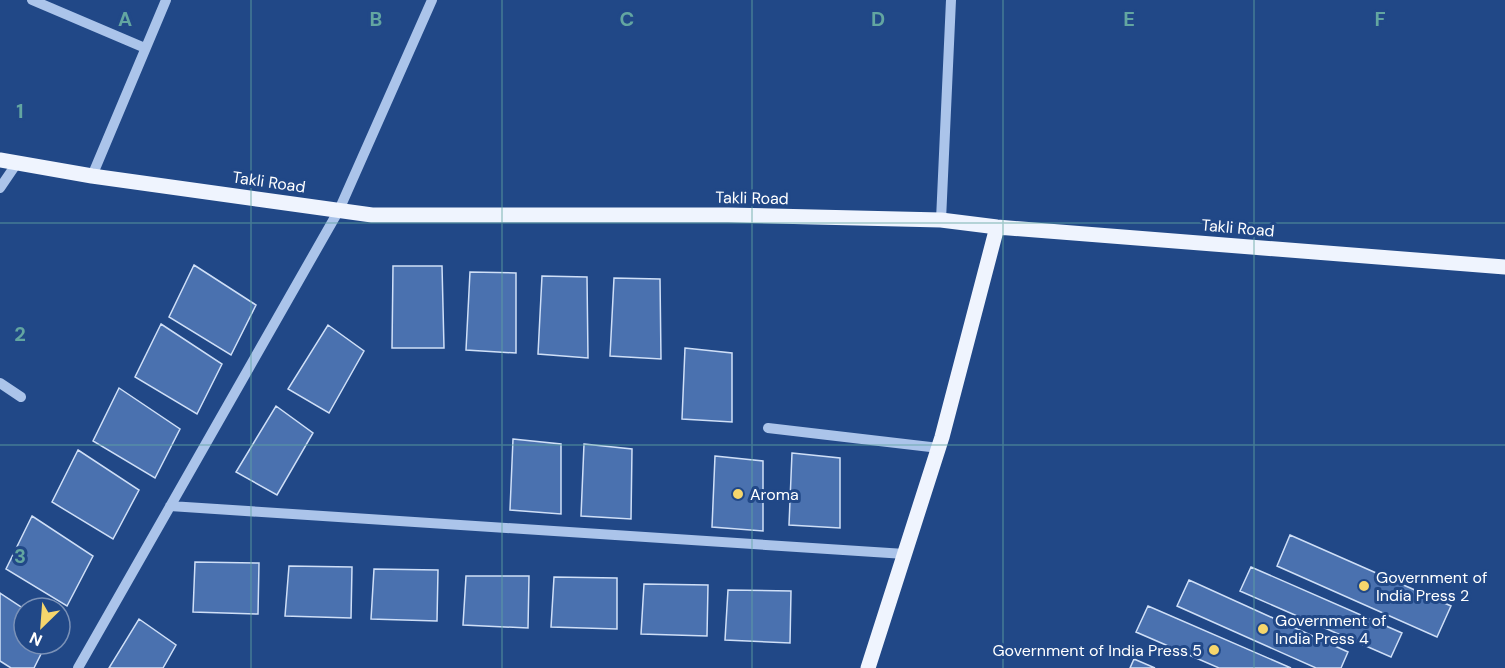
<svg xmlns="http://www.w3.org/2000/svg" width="1505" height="668" viewBox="0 0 1505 668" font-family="'DM Sans',sans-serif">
<rect width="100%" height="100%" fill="#214887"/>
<path fill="#4a71af" stroke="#cfdff7" stroke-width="1.5" d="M194 265 256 305 231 355 169 317Z
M393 266H442L444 348H392Z
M470 272 516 273V353L466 350Z
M542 276 587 277 588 358 538 354Z
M614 278 660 279 661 359 610 356Z
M161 324 222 364 197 414 135 377Z
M328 325 364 351 329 413 288 389Z
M685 348 732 353V422L682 419Z
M119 388 180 429 155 478 93 441Z
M276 406 313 433 277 495 236 472Z
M513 439 561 444V514L510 510Z
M584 444 632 449 631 519 581 516Z
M78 450 139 490 113 539 52 502Z
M792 453 840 458V528L789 525Z
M715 456 763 461V531L712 527Z
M32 516 93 556 67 606 6 569Z
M1290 535 1451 606 1437 637 1277 566Z
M195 562 259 563 258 614 193 612Z
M289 566 352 567 351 618 285 616Z
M1251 567 1402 633 1391 657 1240 591Z
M374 569 438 570 437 621 371 619Z
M466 576H529L528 628 463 625Z
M554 577 617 578V629L551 627Z
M1189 580 1348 652 1341 668H1316L1177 606Z
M644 584 708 585 707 636 641 634Z
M728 590 791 591 790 643 725 640Z
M0 593 24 609V644H46L34 668H11L0 661Z
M1148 606 1291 668H1219L1136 632Z
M139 619 176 645 163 668H109Z
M1134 659 1155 668H1130Z"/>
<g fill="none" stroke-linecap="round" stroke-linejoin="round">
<path stroke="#abc4ea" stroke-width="10" d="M32 0 145 48
M92 176 166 0
M0 188 17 163
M941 220 951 0
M0 383 21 397
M768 428 939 448
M170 506 905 554
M78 668 339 210 432 0"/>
<path stroke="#eff4fe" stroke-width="15" d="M0 160 92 176 372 215H728L941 220 997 227 1505 267
M868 668 942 437 997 227"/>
</g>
<path fill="none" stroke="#63a6a1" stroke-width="1.5" stroke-opacity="0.55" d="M251 0V668M502 0V668M752 0V668M1003 0V668M1254 0V668M0 223H1505M0 445H1505"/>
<g fill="#f6d66c" stroke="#214887" stroke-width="2">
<circle cx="738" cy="494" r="6"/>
<circle cx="1364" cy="586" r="6"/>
<circle cx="1263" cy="629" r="6"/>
<circle cx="1214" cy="650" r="6"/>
</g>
<g text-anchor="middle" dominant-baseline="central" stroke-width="6" stroke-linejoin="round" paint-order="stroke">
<g font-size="16" fill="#fff" stroke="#214887">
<text transform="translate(269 182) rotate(8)">Takli Road</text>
<text transform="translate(752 198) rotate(1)">Takli Road</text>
<text transform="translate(1238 228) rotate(5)">Takli Road</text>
</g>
<g font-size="16" fill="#fff" stroke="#214887" text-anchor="start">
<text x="750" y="494">Aroma</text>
<text x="1376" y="577">Government of<tspan x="1376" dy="18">India Press 2</tspan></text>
<text x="1275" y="620">Government of<tspan x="1275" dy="18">India Press 4</tspan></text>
<text x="1202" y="650" text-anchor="end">Government of India Press 5</text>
</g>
</g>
<g font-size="20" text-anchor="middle" font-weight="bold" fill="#63a6a1" stroke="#214887" stroke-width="6" stroke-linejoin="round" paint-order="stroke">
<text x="125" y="26">A</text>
<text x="376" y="26">B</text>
<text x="627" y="26">C</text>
<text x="878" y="26">D</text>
<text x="1129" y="26">E</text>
<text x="1380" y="26">F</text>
<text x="20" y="118">1</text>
<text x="20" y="341">2</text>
<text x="20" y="563">3</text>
</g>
<g transform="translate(42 626) rotate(205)"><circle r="28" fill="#214887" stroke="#7a91b7" stroke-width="1.5"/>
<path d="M0-4.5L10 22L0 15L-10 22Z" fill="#f6d66c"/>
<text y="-9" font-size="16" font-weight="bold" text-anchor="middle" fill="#ffffff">N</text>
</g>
</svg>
